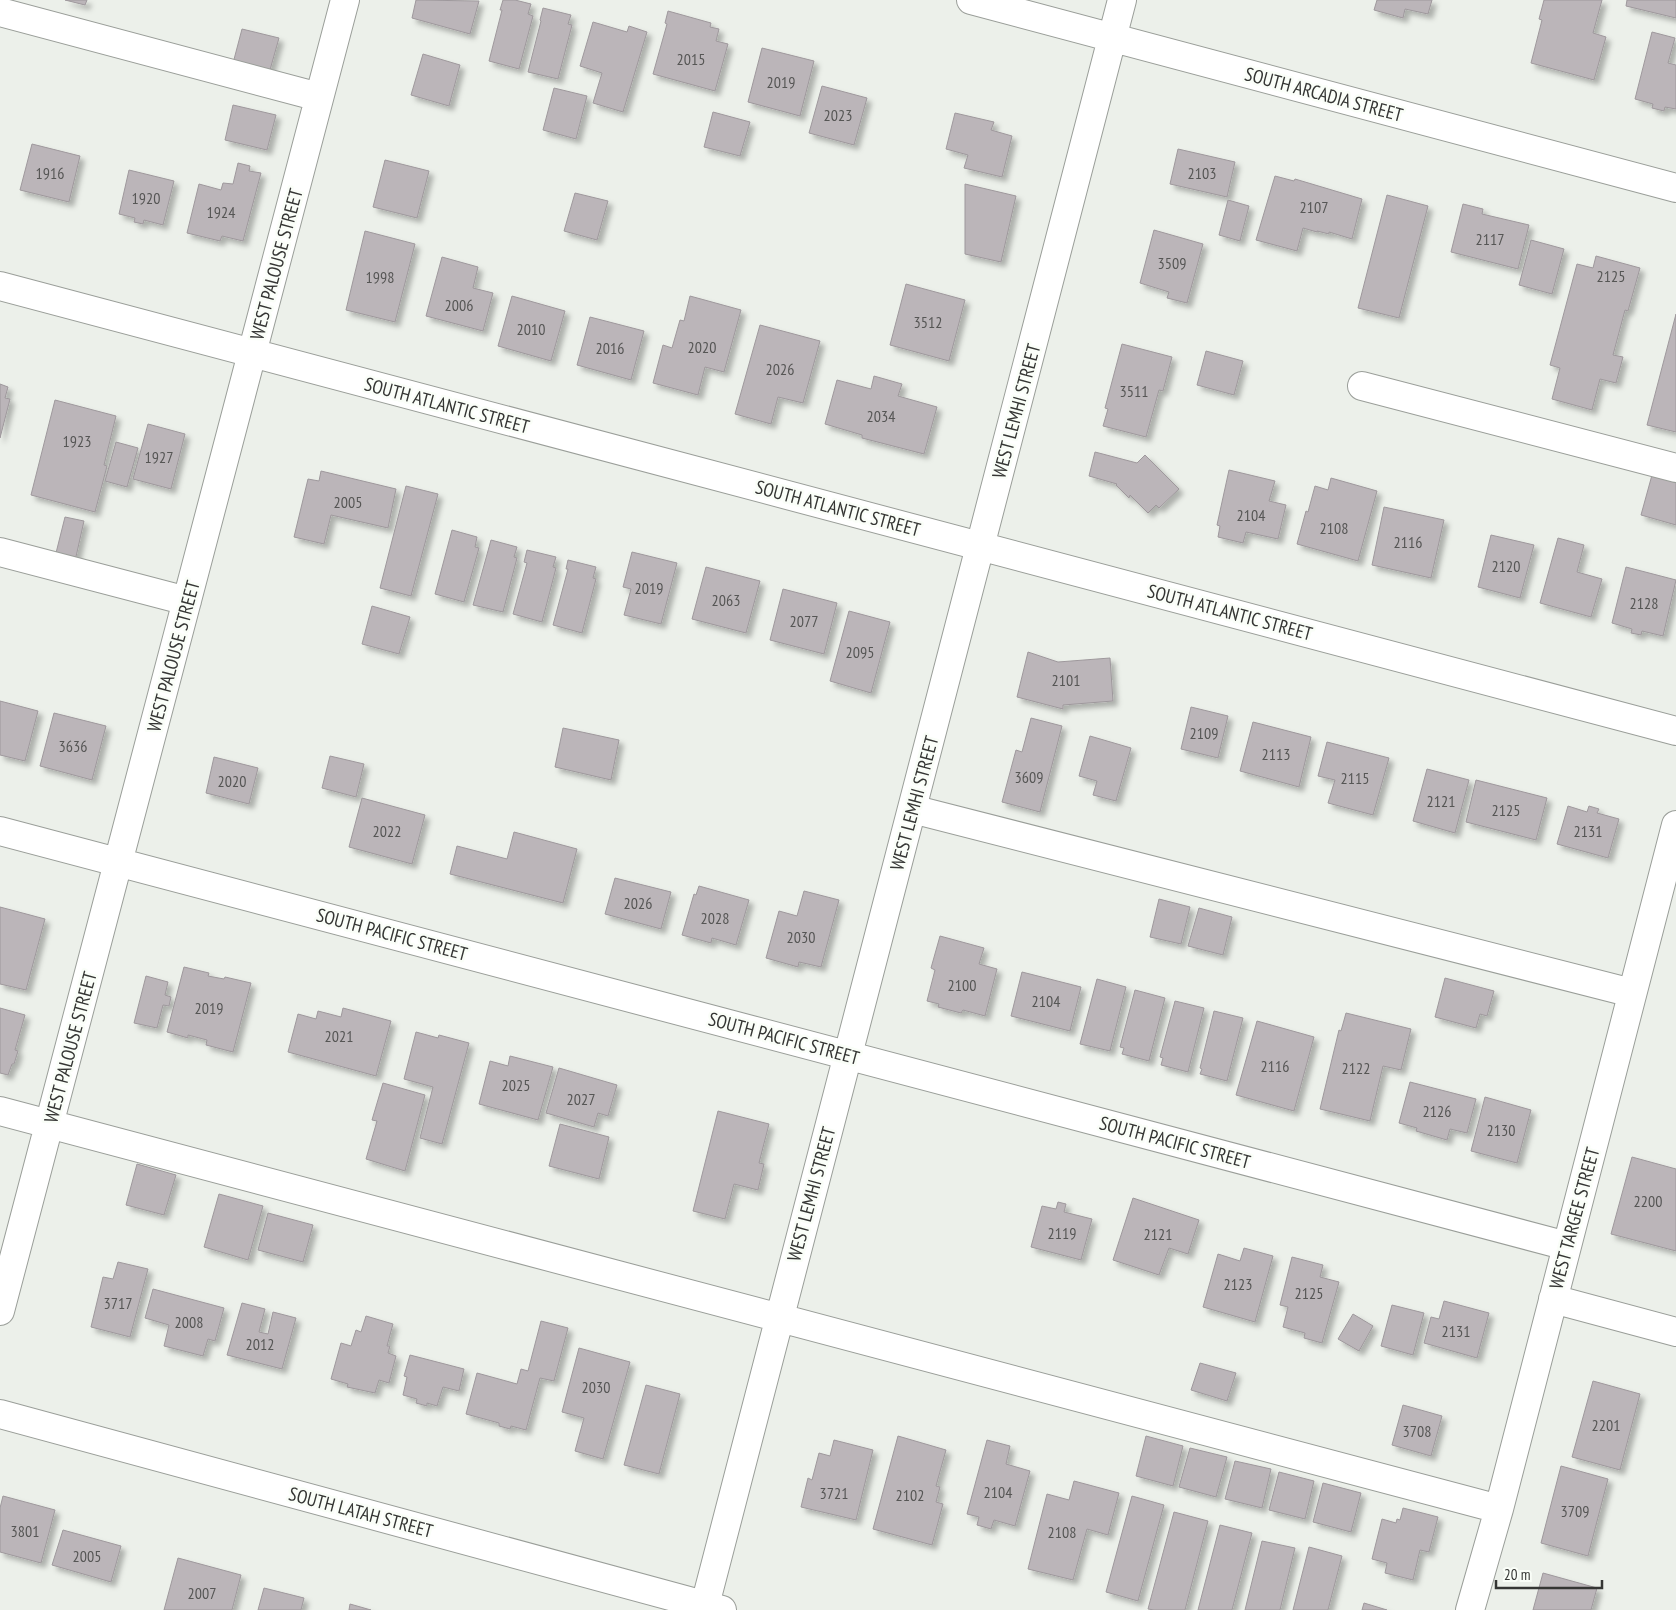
<svg xmlns="http://www.w3.org/2000/svg" width="1676" height="1610" viewBox="0 0 1676 1610" font-family="'PT Sans Narrow',sans-serif">
<defs>
<filter id="shadow"><feDropShadow dx="4.5" dy="4.5" stdDeviation="2.5" flood-color="#0004"/></filter>
</defs>
<rect width="100%" height="100%" fill="#ecf0ea"/>
<path fill="#bbb5b9" stroke="#9e989c" filter="url(#shadow)" d="M65 0H87L85 5Z
M416 0 479 1 470 34 412 18Z
M503 0H515L531 4 528 14 533 16 519 69 489 61 502 10H500Z
M1377 0H1432L1428 14 1405 9 1403 18 1374 10Z
M1544 0H1602L1593 33 1606 37 1594 80 1531 63 1542 20 1539 19Z
M1627 0H1676V18L1626 6Z
M543 8 571 15 568 24 572 25 558 79 528 72 541 21 540 20Z
M668 11 711 23 710 27 719 29 716 41 728 44 715 91 653 74 667 24 665 23Z
M593 22 627 32 629 26 647 32 623 112 593 103 602 73 580 66Z
M242 29 279 38 268 77 232 67Z
M1652 32 1675 38 1668 63 1676 65V109L1665 107 1664 111 1652 108 1653 104 1635 99Z
M762 48 814 61 800 116 748 102Z
M423 54 460 65 449 106 411 95Z
M822 86 867 98 854 145 809 133Z
M554 88 587 96 576 139 543 130Z
M233 105 276 115 267 150 225 140Z
M713 112 750 122 740 156 704 147Z
M955 113 994 122 991 130 1012 136 1002 177 964 168 968 155 946 149Z
M32 144 80 156 69 202 20 190Z
M1178 149 1235 162 1227 197 1170 184Z
M385 160 429 171 417 218 373 207Z
M238 163 250 166 249 171 261 173 243 241 222 236 220 241 187 233 199 184 221 190 223 183 233 184Z
M129 170 174 181 163 225 144 220 143 224 134 222 135 218 119 214Z
M1275 176 1294 181 1295 179 1362 199 1352 239 1329 232V234L1317 231V232L1303 228 1297 251 1256 240Z
M965 184 1016 196 1001 262 965 254Z
M575 193 608 201 597 240 564 231Z
M1387 195 1428 206 1399 318 1358 308Z
M1228 200 1249 206 1240 241 1219 235Z
M1463 204 1483 209 1482 214 1529 225 1518 269 1451 252Z
M1154 230 1203 244 1187 303 1167 298 1169 292 1140 283Z
M365 231 415 244 395 322 346 310Z
M1531 240 1564 249 1552 294 1519 285Z
M1596 256 1640 268 1628 311 1625 310 1613 355 1623 357 1616 383 1600 379 1592 410 1552 399 1560 368 1550 365 1577 264 1593 268Z
M442 257 478 267 473 288 493 293 483 331 426 316Z
M906 284 965 300 949 361 890 345Z
M512 296 565 311 551 361 498 346Z
M690 296 741 310 724 372 705 367 698 395 653 383 663 345 672 348 680 320 684 321Z
M1676 314V432L1647 425Z
M590 317 644 331 631 380 577 365Z
M760 325 820 341 803 403 778 397 771 424 735 414Z
M1122 344 1172 357 1163 391 1159 390 1146 437 1103 426 1108 409 1105 408Z
M1206 351 1243 361 1234 395 1197 385Z
M874 376 902 384 898 396 937 407 924 454 862 438V435L825 424 837 380 871 389Z
M0 384 8 387 5 398 10 399 0 438Z
M55 400 116 416 104 465 107 466 95 512 31 495Z
M148 424 185 434 171 489 133 479Z
M116 442 138 448 127 487 105 481Z
M1095 452 1137 463 1145 455 1179 489 1159 508 1156 505 1148 513 1130 495 1129 498 1116 485 1117 484 1089 476Z
M1229 470 1275 481 1269 501 1286 505 1278 539 1246 532 1243 543 1218 537 1220 526 1217 525Z
M321 471 396 489 388 528 331 515 324 544 294 537 308 479 319 481Z
M1652 475 1676 481V525L1641 515Z
M1331 478 1377 491 1358 561 1297 544 1306 511 1308 512 1315 486 1328 490Z
M406 486 438 494 411 596 380 588Z
M1384 507 1444 520 1431 578 1372 565Z
M65 517 84 521 73 570 53 565Z
M452 530 477 537 475 547 479 548 464 602 435 594Z
M1491 535 1534 545 1520 598 1478 587Z
M1558 538 1584 545 1577 572 1602 579 1591 617 1540 603Z
M491 540 517 547 514 557 517 558 503 612 473 605Z
M527 550 556 557 553 567 556 568 542 622 513 614 527 563 524 562Z
M632 552 677 563 661 624 624 615 631 589 623 587Z
M568 560 596 567 593 578 596 579 582 633 553 625 568 569H566Z
M706 567 760 581 746 633 692 619Z
M1626 567 1676 580 1663 636 1642 631 1641 635 1631 633 1632 629 1612 623Z
M783 589 837 603 824 654 770 640Z
M372 606 410 617 399 654 362 644Z
M849 611 890 622 871 693 830 681Z
M1028 652 1058 662 1110 658 1113 701 1063 705V709L1017 697Z
M0 701 38 711 25 761 0 755Z
M1191 707 1228 716 1218 758 1181 749Z
M54 713 106 726 92 780 40 766Z
M1031 718 1062 726 1040 812 1002 802 1016 750 1022 752Z
M1253 722 1311 737 1299 787 1240 771Z
M563 728 619 740 611 780 555 767Z
M1090 736 1131 748 1116 801 1093 795 1097 781 1079 776Z
M1327 742 1389 758 1373 815 1328 803 1335 780 1318 776Z
M330 756 364 764 356 797 322 788Z
M214 757 258 768 249 804 206 793Z
M1427 769 1469 780 1455 833 1413 821Z
M1476 780 1547 798 1536 840 1466 822Z
M362 798 425 815 412 864 349 847Z
M1568 806 1587 812 1589 806 1599 809 1597 813 1619 819 1608 858 1557 844Z
M514 832 577 849 563 903 450 874 457 846 507 859Z
M615 878 671 892 661 929 605 914Z
M699 886 749 900 736 945 712 938 711 943 682 935 694 894 696 895Z
M804 891 839 900 821 967 799 962 798 967 766 958 779 911 797 916Z
M1159 899 1190 907 1181 944 1150 937Z
M0 907 45 919 26 990 0 984Z
M1199 908 1232 917 1223 955 1188 946Z
M940 936 984 948 979 964 997 969 985 1016 963 1010 961 1013 938 1007 939 1004 927 1001 935 970 931 968Z
M184 967 209 973 208 976 224 979 225 977 251 983 233 1052 206 1045 207 1040 188 1035V1038L167 1032Z
M1022 972 1081 987 1070 1031 1011 1016Z
M146 976 168 982 165 995 171 997 169 1006 163 1005 157 1028 134 1023Z
M1445 978 1494 991 1487 1016 1480 1014 1476 1028 1435 1017Z
M1097 979 1126 987 1110 1051 1080 1044Z
M1135 990 1165 998 1149 1061 1122 1054 1124 1048 1120 1047Z
M1175 1001 1204 1008 1188 1072 1161 1065 1163 1058 1160 1057Z
M0 1008 25 1015 15 1050 18 1051 14 1064H12L8 1075 0 1073Z
M343 1008 391 1021 376 1076 288 1052 298 1014 316 1019 318 1011 341 1017Z
M1214 1011 1243 1018 1227 1081 1200 1074 1202 1069 1200 1068Z
M1346 1013 1411 1029 1401 1070 1383 1066 1370 1121 1320 1109 1339 1030 1341 1031Z
M1257 1021 1314 1037 1294 1111 1236 1095Z
M416 1032 438 1038 439 1035 469 1043 442 1144 420 1138 433 1087 404 1079Z
M510 1056 553 1067 538 1120 479 1104 490 1061 508 1066Z
M559 1068 617 1085 608 1116 598 1113 594 1127 546 1113Z
M1410 1082 1476 1099 1467 1133 1450 1129 1447 1140 1416 1131 1417 1128 1399 1123Z
M383 1083 425 1095 405 1171 366 1159 377 1121 372 1120Z
M1485 1097 1531 1110 1517 1163 1471 1151Z
M718 1111 769 1124 759 1163 764 1164 758 1190 734 1184 725 1219 693 1211Z
M560 1124 609 1137 599 1179 549 1166Z
M1632 1157 1676 1169V1251L1611 1234Z
M137 1164 176 1175 164 1215 126 1205Z
M219 1194 263 1206 248 1260 204 1247Z
M1133 1198 1199 1220 1188 1254 1169 1248 1159 1275 1113 1260Z
M1058 1202 1066 1204 1064 1212 1092 1219 1081 1260 1031 1247 1042 1206 1056 1209Z
M268 1213 313 1225 303 1262 258 1250Z
M1244 1248 1273 1256 1255 1322 1203 1307 1218 1254 1240 1261Z
M1292 1257 1323 1265 1320 1277 1339 1282 1322 1343 1304 1338 1305 1333 1283 1327 1288 1307 1280 1305Z
M118 1262 148 1269 130 1337 91 1327 103 1277 113 1279Z
M153 1289 224 1308 215 1341 208 1339 203 1356 164 1346 169 1325 145 1318Z
M1444 1301 1489 1313 1477 1358 1424 1343 1431 1317 1439 1319Z
M242 1303 265 1309 259 1332 268 1334 273 1312 296 1318 282 1369 227 1355Z
M1392 1305 1424 1313 1413 1355 1381 1346Z
M1353 1314 1373 1326 1359 1351 1338 1339Z
M366 1316 393 1324 387 1346H390L388 1353 396 1356 389 1383 379 1380 375 1393 347 1387 348 1384 331 1379 341 1343 351 1346 356 1330 361 1332Z
M541 1321 568 1328 554 1381 540 1378 526 1430 511 1426 510 1429 499 1426V1423L466 1414 477 1373 517 1384 521 1369 528 1371Z
M579 1348 630 1362 603 1459 575 1451 584 1418 562 1412Z
M410 1355 464 1369 459 1391 443 1387 437 1406 427 1403V1406L416 1403 417 1399 403 1395 407 1377 404 1376Z
M1200 1363 1236 1373 1227 1401 1191 1390Z
M1593 1381 1640 1394 1620 1470 1572 1457Z
M646 1385 680 1394 659 1474 624 1465Z
M1403 1405 1442 1416 1431 1456 1392 1445Z
M898 1436 946 1450 936 1486 940 1487 936 1502 943 1504 932 1545 873 1529Z
M1146 1436 1183 1446 1173 1486 1136 1476Z
M834 1440 873 1450 856 1520 801 1507 808 1478 812 1480 819 1453 830 1456Z
M987 1440 1010 1446 1006 1464 1030 1471 1015 1526 994 1520 991 1529 977 1525 979 1517 967 1514Z
M1190 1448 1227 1457 1216 1497 1179 1487Z
M1235 1461 1271 1469 1262 1508 1225 1499Z
M1561 1466 1608 1479 1588 1556 1541 1543Z
M1279 1472 1314 1481 1305 1519 1269 1510Z
M1074 1481 1119 1493 1108 1535 1087 1529 1073 1580 1028 1569 1047 1494 1069 1500Z
M1323 1483 1361 1493 1351 1532 1313 1522Z
M3 1496 55 1510 41 1563 0 1552V1508Z
M1132 1496 1164 1505 1138 1601 1106 1592Z
M1403 1508 1438 1517 1429 1552 1420 1550 1413 1580 1385 1573 1387 1563 1372 1559 1382 1519 1396 1523 1397 1519 1400 1520Z
M1174 1512 1208 1521 1185 1610H1154L1148 1609Z
M1220 1525 1252 1533 1232 1610H1198Z
M63 1530 121 1546 111 1582 52 1565Z
M1262 1541 1295 1548 1280 1610H1245Z
M1309 1547 1342 1556 1328 1610H1293Z
M178 1558 241 1575 232 1610H164Z
M1543 1573 1597 1588 1591 1610H1533Z
M264 1588 304 1598 301 1610H258Z
M1364 1603 1387 1610H1362Z
M350 1604 371 1610H349Z"/>
<g fill="none" stroke-linecap="round" stroke-linejoin="round">
<g stroke="#9a9e99" stroke-width="30">
<path id="minor" d="M971 0 1676 188
M0 12 319 97
M0 286 1676 731
M1362 386 1676 468
M0 552 187 601
M912 809 1632 993
M0 831 1567 1246
M0 1111 1499 1509
M1553 1299 1676 1332
M0 1311 345 0
M0 1414 722 1610
M705 1605 1122 0
M1470 1610 1499 1509 1676 825"/>
</g>
<use href="#minor" stroke="#fff" stroke-width="28"/>
</g>
<g text-anchor="middle" dominant-baseline="central" stroke-width="5" stroke-linejoin="round" paint-order="stroke">
<g font-size="16" fill="#565655">
<text x="691" y="59">2015</text>
<text x="781" y="82">2019</text>
<text x="838" y="115">2023</text>
<text x="50" y="173">1916</text>
<text x="1202" y="173">2103</text>
<text x="146" y="198">1920</text>
<text x="1314" y="207">2107</text>
<text x="221" y="212">1924</text>
<text x="1490" y="239">2117</text>
<text x="1172" y="263">3509</text>
<text x="1611" y="276">2125</text>
<text x="380" y="277">1998</text>
<text x="459" y="305">2006</text>
<text x="928" y="322">3512</text>
<text x="531" y="329">2010</text>
<text x="702" y="347">2020</text>
<text x="610" y="348">2016</text>
<text x="780" y="369">2026</text>
<text x="1134" y="391">3511</text>
<text x="881" y="416">2034</text>
<text x="77" y="441">1923</text>
<text x="159" y="457">1927</text>
<text x="348" y="502">2005</text>
<text x="1251" y="515">2104</text>
<text x="1334" y="528">2108</text>
<text x="1408" y="542">2116</text>
<text x="1506" y="566">2120</text>
<text x="649" y="588">2019</text>
<text x="726" y="600">2063</text>
<text x="1644" y="603">2128</text>
<text x="804" y="621">2077</text>
<text x="860" y="652">2095</text>
<text x="1066" y="680">2101</text>
<text x="1204" y="733">2109</text>
<text x="73" y="746">3636</text>
<text x="1276" y="754">2113</text>
<text x="1029" y="777">3609</text>
<text x="1355" y="778">2115</text>
<text x="232" y="781">2020</text>
<text x="1441" y="801">2121</text>
<text x="1506" y="810">2125</text>
<text x="387" y="831">2022</text>
<text x="1588" y="831">2131</text>
<text x="638" y="903">2026</text>
<text x="715" y="918">2028</text>
<text x="801" y="937">2030</text>
<text x="962" y="985">2100</text>
<text x="1046" y="1001">2104</text>
<text x="209" y="1008">2019</text>
<text x="339" y="1036">2021</text>
<text x="1275" y="1066">2116</text>
<text x="1356" y="1068">2122</text>
<text x="516" y="1085">2025</text>
<text x="581" y="1099">2027</text>
<text x="1437" y="1111">2126</text>
<text x="1501" y="1130">2130</text>
<text x="1648" y="1201">2200</text>
<text x="1062" y="1233">2119</text>
<text x="1158" y="1234">2121</text>
<text x="1238" y="1284">2123</text>
<text x="1309" y="1293">2125</text>
<text x="118" y="1303">3717</text>
<text x="189" y="1322">2008</text>
<text x="1456" y="1331">2131</text>
<text x="260" y="1344">2012</text>
<text x="596" y="1387">2030</text>
<text x="1606" y="1425">2201</text>
<text x="1417" y="1431">3708</text>
<text x="998" y="1492">2104</text>
<text x="834" y="1493">3721</text>
<text x="910" y="1495">2102</text>
<text x="1575" y="1511">3709</text>
<text x="25" y="1531">3801</text>
<text x="1062" y="1532">2108</text>
<text x="87" y="1556">2005</text>
<text x="202" y="1593">2007</text>
</g>
<g font-size="19" fill="#353634" stroke="#fafef8">
<text transform="translate(1324 94) rotate(15)">SOUTH ARCADIA STREET</text>
<text transform="translate(276 264) rotate(-75)">WEST PALOUSE STREET</text>
<text transform="translate(447 405) rotate(15)">SOUTH ATLANTIC STREET</text>
<text transform="translate(1016 411) rotate(-75)">WEST LEMHI STREET</text>
<text transform="translate(838 508) rotate(15)">SOUTH ATLANTIC STREET</text>
<text transform="translate(1230 612) rotate(15)">SOUTH ATLANTIC STREET</text>
<text transform="translate(173 656) rotate(-75)">WEST PALOUSE STREET</text>
<text transform="translate(914 803) rotate(-75)">WEST LEMHI STREET</text>
<text transform="translate(392 934) rotate(15)">SOUTH PACIFIC STREET</text>
<text transform="translate(784 1038) rotate(15)">SOUTH PACIFIC STREET</text>
<text transform="translate(70 1047) rotate(-75)">WEST PALOUSE STREET</text>
<text transform="translate(1175 1142) rotate(15)">SOUTH PACIFIC STREET</text>
<text transform="translate(811 1194) rotate(-75)">WEST LEMHI STREET</text>
<text transform="translate(1574 1218) rotate(-75)">WEST TARGEE STREET</text>
<text transform="translate(361 1512) rotate(15)">SOUTH LATAH STREET</text>
</g>
</g>
<path d="M1496 1580v8h106v-8" fill="none" stroke="#353634" stroke-width="2.5"/>
<text x="1504" y="1580" font-size="15" fill="#353634" stroke="#fafef8" stroke-width="4" paint-order="stroke">20 m</text>
</svg>
